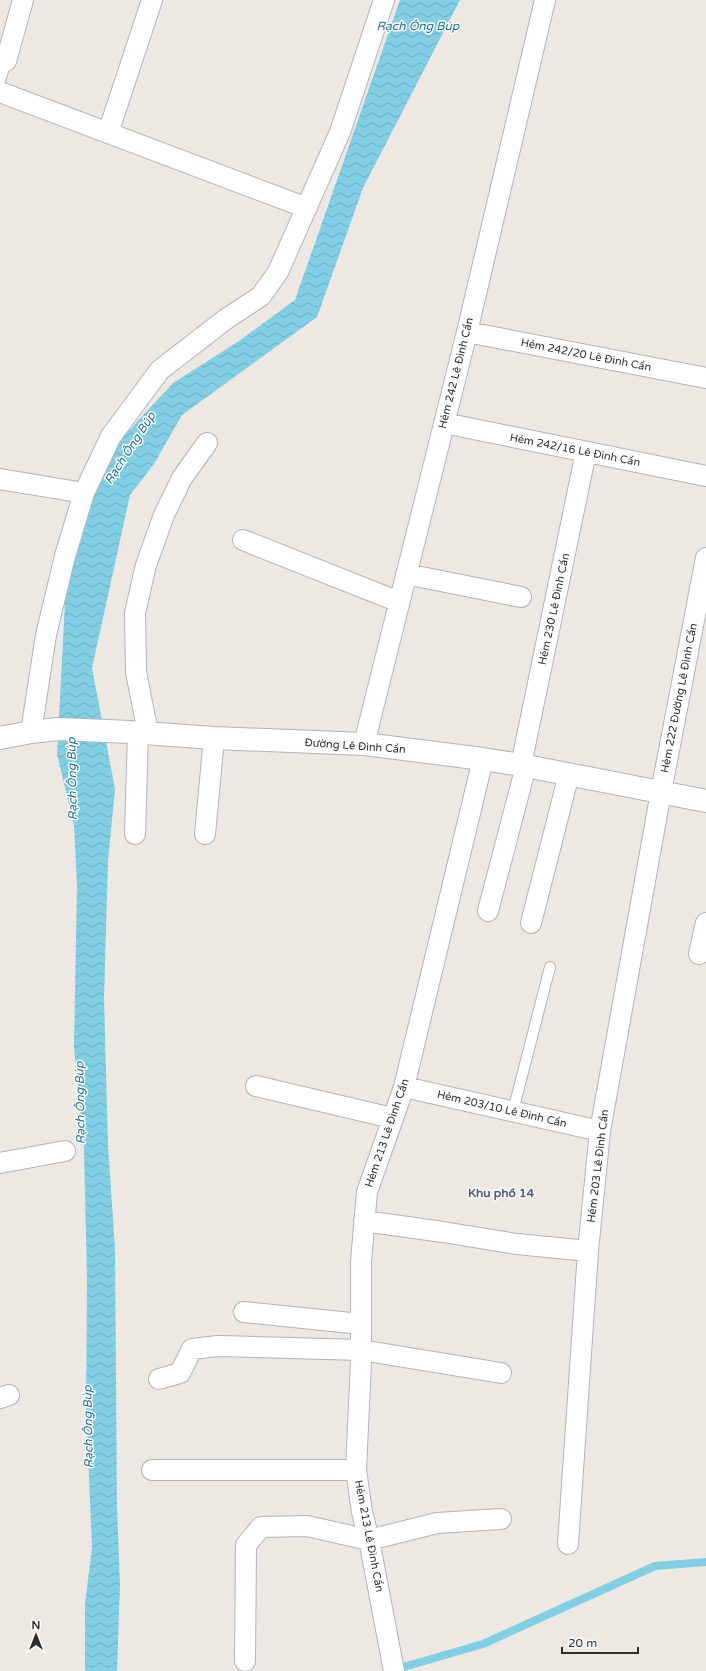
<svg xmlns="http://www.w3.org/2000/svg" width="706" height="1671" viewBox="0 0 706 1671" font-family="'Varela Round',sans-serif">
<defs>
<pattern id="water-waves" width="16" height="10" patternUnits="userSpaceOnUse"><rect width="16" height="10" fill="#81cfe4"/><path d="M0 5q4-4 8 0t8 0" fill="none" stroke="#70b2c4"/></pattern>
</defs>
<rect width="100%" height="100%" fill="#ede8e2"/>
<path fill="url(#water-waves)" d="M400 0H460L363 188 317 317 182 415 154 464 130 495 92 668 115 789 108 861 104 998 108 1145 115 1248 117 1508 120 1584 117 1671H85V1604L92 1548 86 1404 87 1281 84 1149 74 1047 77 886 74 825 57 754 65 602 79 526 113 448 173 383 236 343 295 300Z"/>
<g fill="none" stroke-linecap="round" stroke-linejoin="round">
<path stroke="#81cfe4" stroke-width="8" d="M393 1670 483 1644 655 1566 706 1562"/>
<g stroke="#b2b4bc" stroke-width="12">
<path id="service" d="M0 81 6 61
M513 1111 550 967"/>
</g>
<g stroke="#b2b4bc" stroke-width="22">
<path id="minor" d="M6 61 23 0
M0 92 307 208
M108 133 152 0
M467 332 706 378
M444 423 706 476
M0 479 84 493
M243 540 399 602
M406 574 521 597
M31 732 46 635 65 556 84 493 111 436 160 370 226 319 261 296 278 272 340 132 384 0
M148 733 136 672 135 613 146 565 164 515 182 478 207 443
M364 744 467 332 545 0
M521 765 586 452
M135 834 138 732
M205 834 214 738
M488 911 526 766
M531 923 569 774
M699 954 706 923
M256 1086 392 1118
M404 1087 600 1131
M0 1163 65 1151
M364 1221 443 1232 517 1244 588 1251
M244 1312 361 1324
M159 1379 180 1373 192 1349 218 1346 361 1350 501 1373
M0 1398 9 1395
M152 1470H356
M568 1544 588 1251 600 1131 661 792 706 558
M245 1661 246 1545 261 1527 307 1526 369 1540 437 1523 501 1519
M394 1671 369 1540 362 1512 356 1470 361 1362V1262L367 1192 404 1087 483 759"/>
</g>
<g stroke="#b2b4bc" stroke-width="24">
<path id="tertiary" d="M0 738 31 732 58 729 130 732 214 738 364 744 483 759 521 765 706 801"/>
</g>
<use href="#service" stroke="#fff" stroke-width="10"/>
<use href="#minor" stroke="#fff" stroke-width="20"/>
<use href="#tertiary" stroke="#fff" stroke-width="22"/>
</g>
<g text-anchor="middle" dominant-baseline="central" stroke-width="3" stroke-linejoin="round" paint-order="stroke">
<g font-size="11" fill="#2e2e2e" stroke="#fff">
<text transform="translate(586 355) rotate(11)">Hẻm 242/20 Lê Đình Cẩn</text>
<text transform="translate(456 373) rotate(-76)">Hẻm 242 Lê Đình Cẩn</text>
<text transform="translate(575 450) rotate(11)">Hẻm 242/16 Lê Đình Cẩn</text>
<text transform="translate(554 609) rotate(-78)">Hẻm 230 Lê Đình Cẩn</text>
<text transform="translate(679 698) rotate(-79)">Hẻm 222 Đường Lê Đình Cẩn</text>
<text transform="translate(355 746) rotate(4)">Đường Lê Đình Cẩn</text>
<text transform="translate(502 1109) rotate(13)">Hẻm 203/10 Lê Đình Cẩn</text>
<text transform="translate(387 1133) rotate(-71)">Hẻm 213 Lê Đình Cẩn</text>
<text transform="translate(598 1166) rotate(-83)">Hẻm 203 Lê Đình Cẩn</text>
<text transform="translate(369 1536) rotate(79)">Hẻm 213 Lê Đình Cẩn</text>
</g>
<g font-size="12" font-style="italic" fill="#1c7193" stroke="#fff">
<text x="418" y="26">Rạch Ông Búp</text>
<text transform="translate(130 448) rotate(-57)">Rạch Ông Búp</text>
<text transform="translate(72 779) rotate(-91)">Rạch Ông Búp</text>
<text transform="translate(80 1103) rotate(-91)">Rạch Ông Búp</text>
<text transform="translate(88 1427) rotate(-91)">Rạch Ông Búp</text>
</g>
<g font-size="12" font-weight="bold" fill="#525b7a" stroke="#fff">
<text x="501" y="1193">Khu phố 14</text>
</g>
</g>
<g transform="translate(36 1635)" stroke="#ffffff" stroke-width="3" paint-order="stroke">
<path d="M0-3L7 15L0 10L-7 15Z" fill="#2e2e2e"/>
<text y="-6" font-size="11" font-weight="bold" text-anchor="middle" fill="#2e2e2e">N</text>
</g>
<path d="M562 1647v6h76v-6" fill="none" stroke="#2e2e2e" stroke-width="2"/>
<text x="568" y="1647" font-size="12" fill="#2e2e2e" stroke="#ffffff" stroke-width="3" paint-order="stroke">20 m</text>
</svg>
